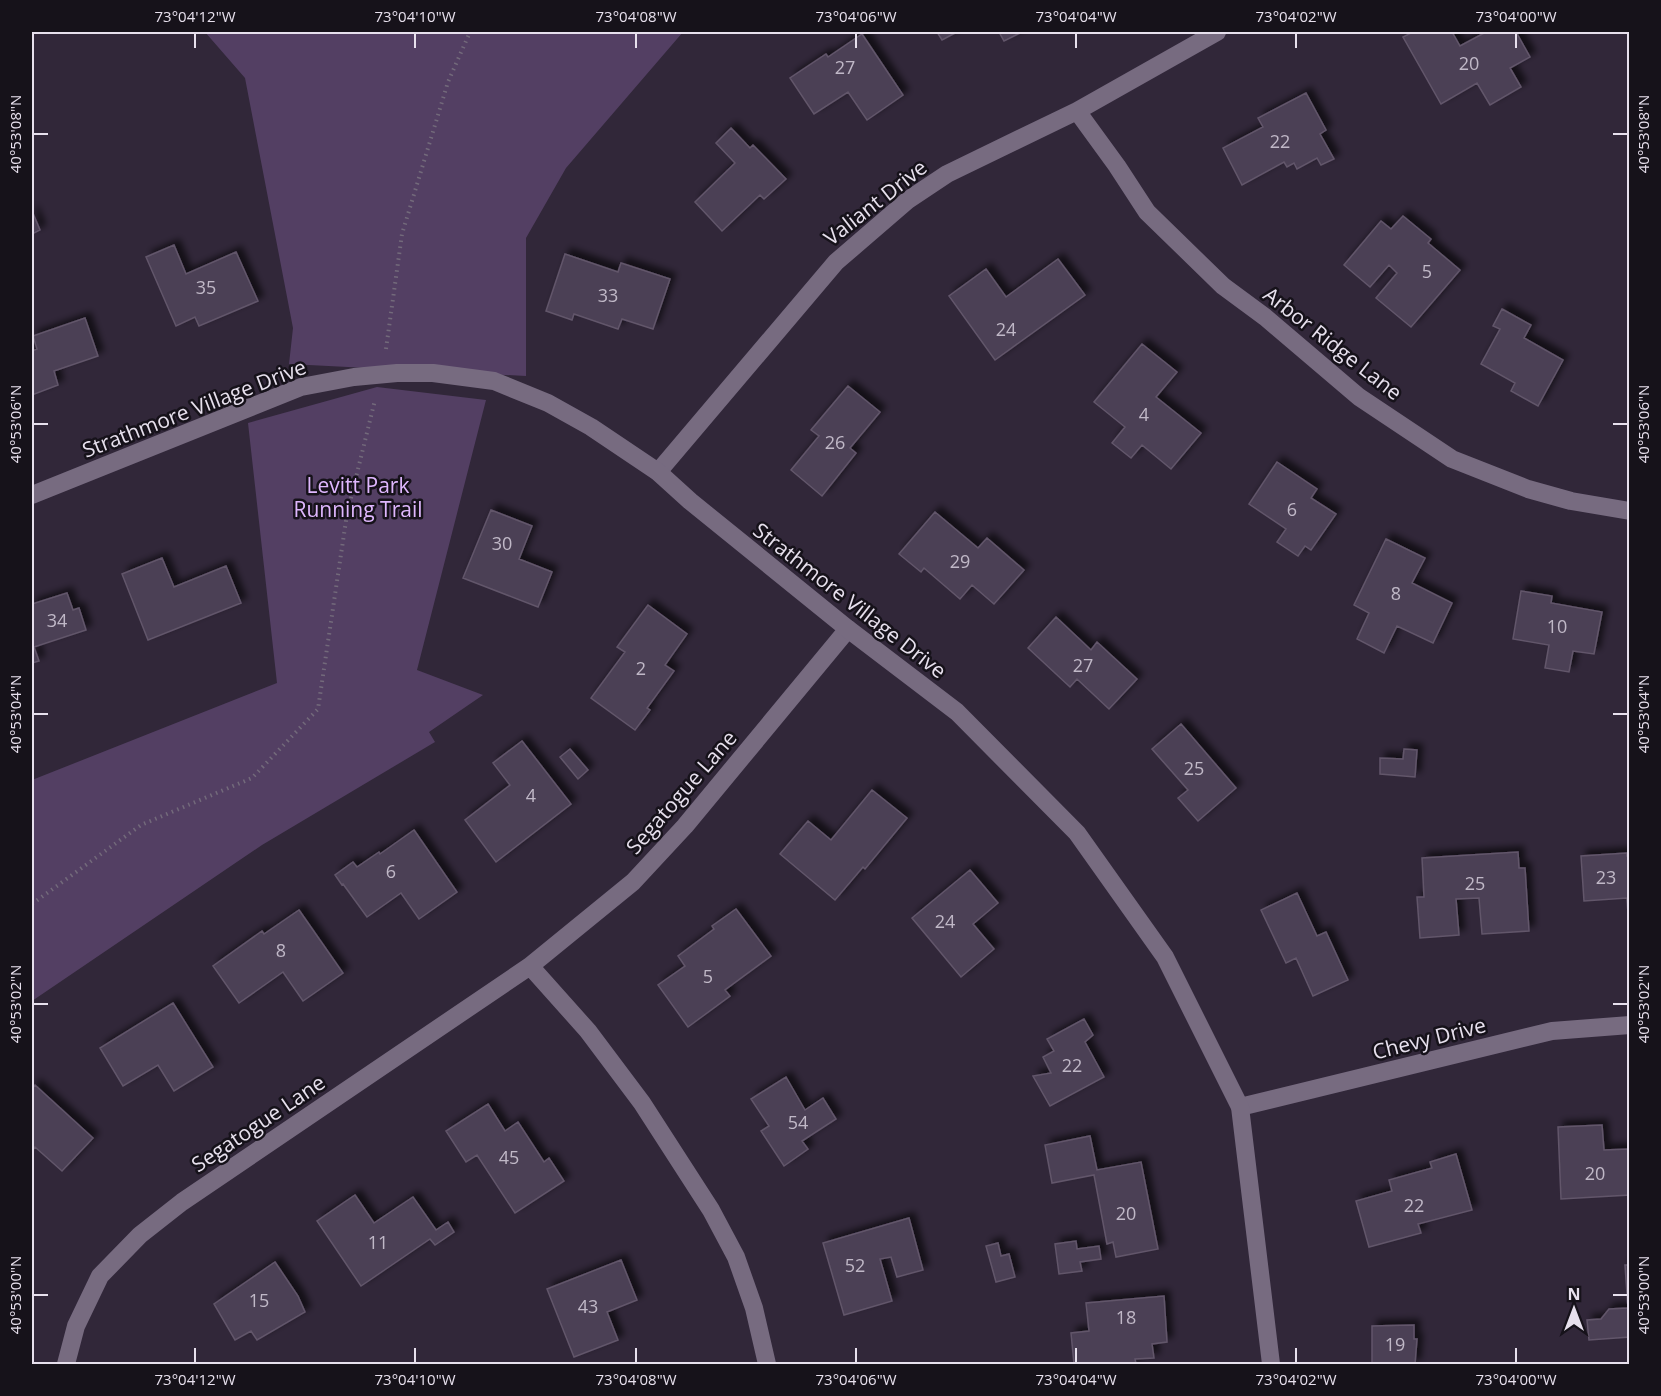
<svg xmlns="http://www.w3.org/2000/svg" width="1661" height="1396" viewBox="0 0 1661 1396" font-family="'Open Sans',sans-serif">
<defs>
<filter id="shadow"><feDropShadow dx="5.5" dy="-5.5" stdDeviation="3" flood-color="#0009"/></filter>
</defs>
<rect width="100%" height="100%" fill="#312739"/>
<path fill="#533f63" d="M205 32H683L566 168 526 238V376L289 364 293 328 245 78Z
M377 387 486 400 417 670 483 695 429 732 435 742 262 845 32 1001V780L277 683 248 423Z"/>
<path fill="#4b4054" stroke="#62566b" stroke-width="1.5" filter="url(#shadow)" d="M937 32H957L942 40Z
M999 32H1022L1004 41Z
M1413 32H1452L1460 46 1486 32H1516L1530 57 1510 68 1521 87 1490 105 1477 83 1441 104 1403 37Z
M862 34 903 95 867 120 848 92 814 114 790 78 826 54 828 57Z
M1306 93 1326 130 1320 134 1334 159 1321 165 1317 158 1297 169 1294 163 1287 167 1284 162 1242 185 1223 148 1263 127 1258 118Z
M731 128 750 148 753 145 786 179 764 199 760 195 722 231 695 202 735 163 716 143Z
M32 211 40 230 32 234Z
M1403 216 1431 239 1428 243 1460 270 1411 327 1376 298 1397 273 1389 265 1370 287 1344 265 1381 221 1391 229Z
M174 245 186 274 236 252 258 301 199 326 195 317 176 326 146 257Z
M565 254 618 272 621 263 670 279 653 329 622 319 618 329 574 314 572 320 546 311Z
M1058 259 1085 295 995 360 949 296 986 269 1006 297Z
M1502 309 1531 325 1524 338 1563 360 1538 406 1511 391 1515 383 1481 364 1500 329 1493 326Z
M85 318 98 356 54 371 58 385 32 395V351L37 349 33 336Z
M1142 344 1177 372 1156 397 1201 433 1171 469 1142 445 1131 458 1112 443 1125 427 1094 402Z
M848 386 880 412 850 448 856 453 822 496 791 470 819 436 811 430Z
M1277 462 1317 489 1311 498 1336 514 1311 550 1305 546 1298 556 1277 542 1286 529 1249 504Z
M491 510 532 526 519 559 552 572 538 607 463 578Z
M935 512 978 548 987 538 1024 570 994 604 972 585 960 599 924 568 921 572 899 554Z
M1386 539 1425 558 1412 583 1452 603 1433 643 1397 626 1384 653 1357 639 1369 613 1354 605Z
M162 558 174 587 226 566 241 603 148 640 122 574Z
M1521 591 1552 596 1551 603 1602 612 1594 654 1573 651 1569 672 1545 668 1549 645 1513 639Z
M67 593 73 610 79 608 86 630 34 647 39 661 32 663V604Z
M648 605 687 634 665 665 674 671 647 708 650 710 635 730 591 698 625 652 617 647Z
M1056 617 1091 650 1097 642 1137 679 1109 709 1077 679 1070 687 1028 648Z
M1181 724 1236 788 1198 821 1178 798 1188 790 1152 749Z
M522 741 571 804 496 862 465 820 510 785 493 763Z
M570 749 588 770 578 779 560 757Z
M1404 749 1417 750 1415 777 1380 774V758L1403 759Z
M872 790 907 818 865 869 863 867 835 900 780 854 808 821 831 840Z
M414 830 457 892 419 919 401 893 367 917 343 884 342 885 335 875 353 862 357 867 379 852 380 854Z
M1518 852 1519 868H1525L1529 931 1482 934 1479 898 1456 899 1459 935 1420 938 1417 897H1424L1422 858Z
M1627 853V856H1630L1629 930 1627 898 1584 901 1581 856Z
M970 870 998 903 973 924 994 949 961 977 912 918Z
M1297 893 1317 936 1326 932 1348 980 1313 996 1296 958 1286 963 1261 910Z
M736 909 771 956 725 990 730 996 688 1027 658 985 685 966 678 956 714 929 712 926Z
M299 910 343 973 303 1001 283 972 239 1003 213 966 262 931 264 934Z
M173 1003 213 1067 174 1091 158 1065 123 1086 100 1048Z
M1084 1019 1093 1035 1085 1042 1104 1077 1050 1106 1033 1076 1051 1073 1043 1057 1054 1051 1047 1039Z
M786 1077 805 1110 823 1098 836 1119 802 1141 808 1149 784 1166 761 1131 769 1126 751 1099Z
M35 1085 93 1138 62 1171 35 1147 32 1151V1089Z
M488 1104 505 1131 518 1122 544 1162 549 1158 564 1181 515 1213 477 1155 466 1162 446 1131Z
M1602 1125 1604 1150 1630 1149V1195L1561 1199 1558 1127Z
M1090 1136 1097 1170 1141 1162 1158 1249 1116 1257 1113 1242 1107 1244 1094 1175 1052 1183 1045 1145Z
M1456 1154 1472 1210 1418 1224 1421 1233 1369 1247 1356 1201 1392 1191 1389 1180 1432 1168 1430 1162Z
M355 1195 374 1223 413 1197 436 1230 448 1222 454 1232 435 1245 430 1239 361 1286 317 1221Z
M909 1218 923 1270 897 1277 891 1257 880 1259 892 1301 844 1315 823 1243Z
M1076 1241 1077 1249 1099 1246 1101 1259 1080 1262 1082 1271 1059 1274 1055 1244Z
M998 1243 1001 1256 1009 1254 1015 1277 996 1282 986 1246Z
M621 1260 637 1300 607 1312 618 1340 574 1357 547 1289Z
M275 1262 298 1296 305 1312 257 1340 251 1331 235 1340 214 1304Z
M1625 1265H1630V1337L1589 1340 1587 1320 1601 1319 1609 1309 1628 1308Z
M1164 1296 1167 1342 1152 1344 1154 1358 1135 1359 1136 1364H1074L1071 1333 1089 1331 1086 1303Z
M1414 1325V1339H1417L1415 1364H1372V1326Z"/>
<g fill="none" stroke-linecap="round" stroke-linejoin="round">
<path stroke="#736a7b" stroke-width="4" stroke-dasharray="1.5 4.5" stroke-linecap="butt" d="M386 349 402 234 448 82 470 32
M32 904 141 825 252 778 318 709 347 514 375 400"/>
<path stroke="#776b80" stroke-width="18" d="M1077 111 1117 166 1147 212 1223 286 1265 317 1359 397 1452 459 1528 489 1571 501 1630 511
M658 472 836 262 908 200 947 174 1077 111 1217 32
M530 966 588 1031 642 1103 711 1210 736 1257 754 1308 767 1364
M1240 1107 1552 1031 1630 1025
M66 1364 76 1326 100 1276 140 1235 182 1202 530 966 633 882 685 826 848 629"/>
<path stroke="#776b80" stroke-width="18" d="M32 495 301 387 354 377 397 373H433L494 381 548 403 591 427 658 472 690 501 848 629 957 712 1077 833 1165 957 1240 1107 1271 1364"/>
</g>
<path fill="none" stroke="#e7e0ed" stroke-width="2" d="M195 33V48M415 33V48M636 33V48M856 33V48M1076 33V48M1296 33V48M1516 33V48M33 134H48M1613 134H1628M33 424H48M1613 424H1628M33 714H48M1613 714H1628M33 1004H48M1613 1004H1628M33 1295H48M1613 1295H1628M195 1348V1363M415 1348V1363M636 1348V1363M856 1348V1363M1076 1348V1363M1296 1348V1363M1516 1348V1363"/>
<g text-anchor="middle" dominant-baseline="central" stroke-width="5" stroke-linejoin="round" paint-order="stroke">
<g font-size="18" fill="#c0b8c7">
<text x="1469" y="63">20</text>
<text x="845" y="67">27</text>
<text x="1280" y="141">22</text>
<text x="1427" y="271">5</text>
<text x="206" y="287">35</text>
<text x="608" y="295">33</text>
<text x="1006" y="329">24</text>
<text x="1144" y="414">4</text>
<text x="835" y="442">26</text>
<text x="1292" y="509">6</text>
<text x="502" y="543">30</text>
<text x="960" y="561">29</text>
<text x="1396" y="593">8</text>
<text x="57" y="620">34</text>
<text x="1557" y="626">10</text>
<text x="1083" y="665">27</text>
<text x="641" y="668">2</text>
<text x="1194" y="768">25</text>
<text x="531" y="795">4</text>
<text x="391" y="871">6</text>
<text x="1606" y="877">23</text>
<text x="1475" y="883">25</text>
<text x="945" y="921">24</text>
<text x="281" y="950">8</text>
<text x="708" y="976">5</text>
<text x="1072" y="1065">22</text>
<text x="798" y="1122">54</text>
<text x="509" y="1157">45</text>
<text x="1595" y="1173">20</text>
<text x="1414" y="1205">22</text>
<text x="1126" y="1213">20</text>
<text x="378" y="1242">11</text>
<text x="855" y="1265">52</text>
<text x="259" y="1300">15</text>
<text x="588" y="1306">43</text>
<text x="1126" y="1317">18</text>
<text x="1395" y="1344">19</text>
</g>
<g font-size="21" fill="#e7e0ed" stroke="#16121a">
<text transform="translate(875 202) rotate(-38)">Valiant Drive</text>
<text transform="translate(1333 343) rotate(38)">Arbor Ridge Lane</text>
<text transform="translate(194 408) rotate(-21)">Strathmore Village Drive</text>
<text transform="translate(850 600) rotate(38)">Strathmore Village Drive</text>
<text transform="translate(681 792) rotate(-49)">Segatogue Lane</text>
<text transform="translate(1429 1038) rotate(-14)">Chevy Drive</text>
<text transform="translate(258 1123) rotate(-34)">Segatogue Lane</text>
</g>
<g font-size="21" fill="#dfb7fe" stroke="#16121a">
<text x="358" y="485">Levitt Park<tspan x="358" dy="24">Running Trail</tspan></text>
</g>
</g>
<rect width="1661" height="1396" fill="none" stroke="#16121a" stroke-width="66"/>
<g transform="translate(1574 1309)" stroke="#16121a" stroke-width="4.5" paint-order="stroke">
<path d="M0-4.5L10 22L0 15L-10 22Z" fill="#e7e0ed"/>
<text y="-9" font-size="16" font-weight="bold" text-anchor="middle" fill="#e7e0ed">N</text>
</g>
<rect x="33" y="33" width="1595" height="1330" fill="none" stroke="#e7e0ed" stroke-width="2"/>
<g font-size="15" text-anchor="middle" fill="#e7e0ed">
<text x="195" y="22">73°04'12"W</text>
<text x="415" y="22">73°04'10"W</text>
<text x="636" y="22">73°04'08"W</text>
<text x="856" y="22">73°04'06"W</text>
<text x="1076" y="22">73°04'04"W</text>
<text x="1296" y="22">73°04'02"W</text>
<text x="1516" y="22">73°04'00"W</text>
<text transform="translate(16 134) rotate(-90)" y="5">40°53'08"N</text>
<text transform="translate(1644 134) rotate(-90)" y="5">40°53'08"N</text>
<text transform="translate(16 424) rotate(-90)" y="5">40°53'06"N</text>
<text transform="translate(1644 424) rotate(-90)" y="5">40°53'06"N</text>
<text transform="translate(16 714) rotate(-90)" y="5">40°53'04"N</text>
<text transform="translate(1644 714) rotate(-90)" y="5">40°53'04"N</text>
<text transform="translate(16 1004) rotate(-90)" y="5">40°53'02"N</text>
<text transform="translate(1644 1004) rotate(-90)" y="5">40°53'02"N</text>
<text transform="translate(16 1295) rotate(-90)" y="5">40°53'00"N</text>
<text transform="translate(1644 1295) rotate(-90)" y="5">40°53'00"N</text>
<text x="195" y="1385">73°04'12"W</text>
<text x="415" y="1385">73°04'10"W</text>
<text x="636" y="1385">73°04'08"W</text>
<text x="856" y="1385">73°04'06"W</text>
<text x="1076" y="1385">73°04'04"W</text>
<text x="1296" y="1385">73°04'02"W</text>
<text x="1516" y="1385">73°04'00"W</text>
</g>
</svg>
